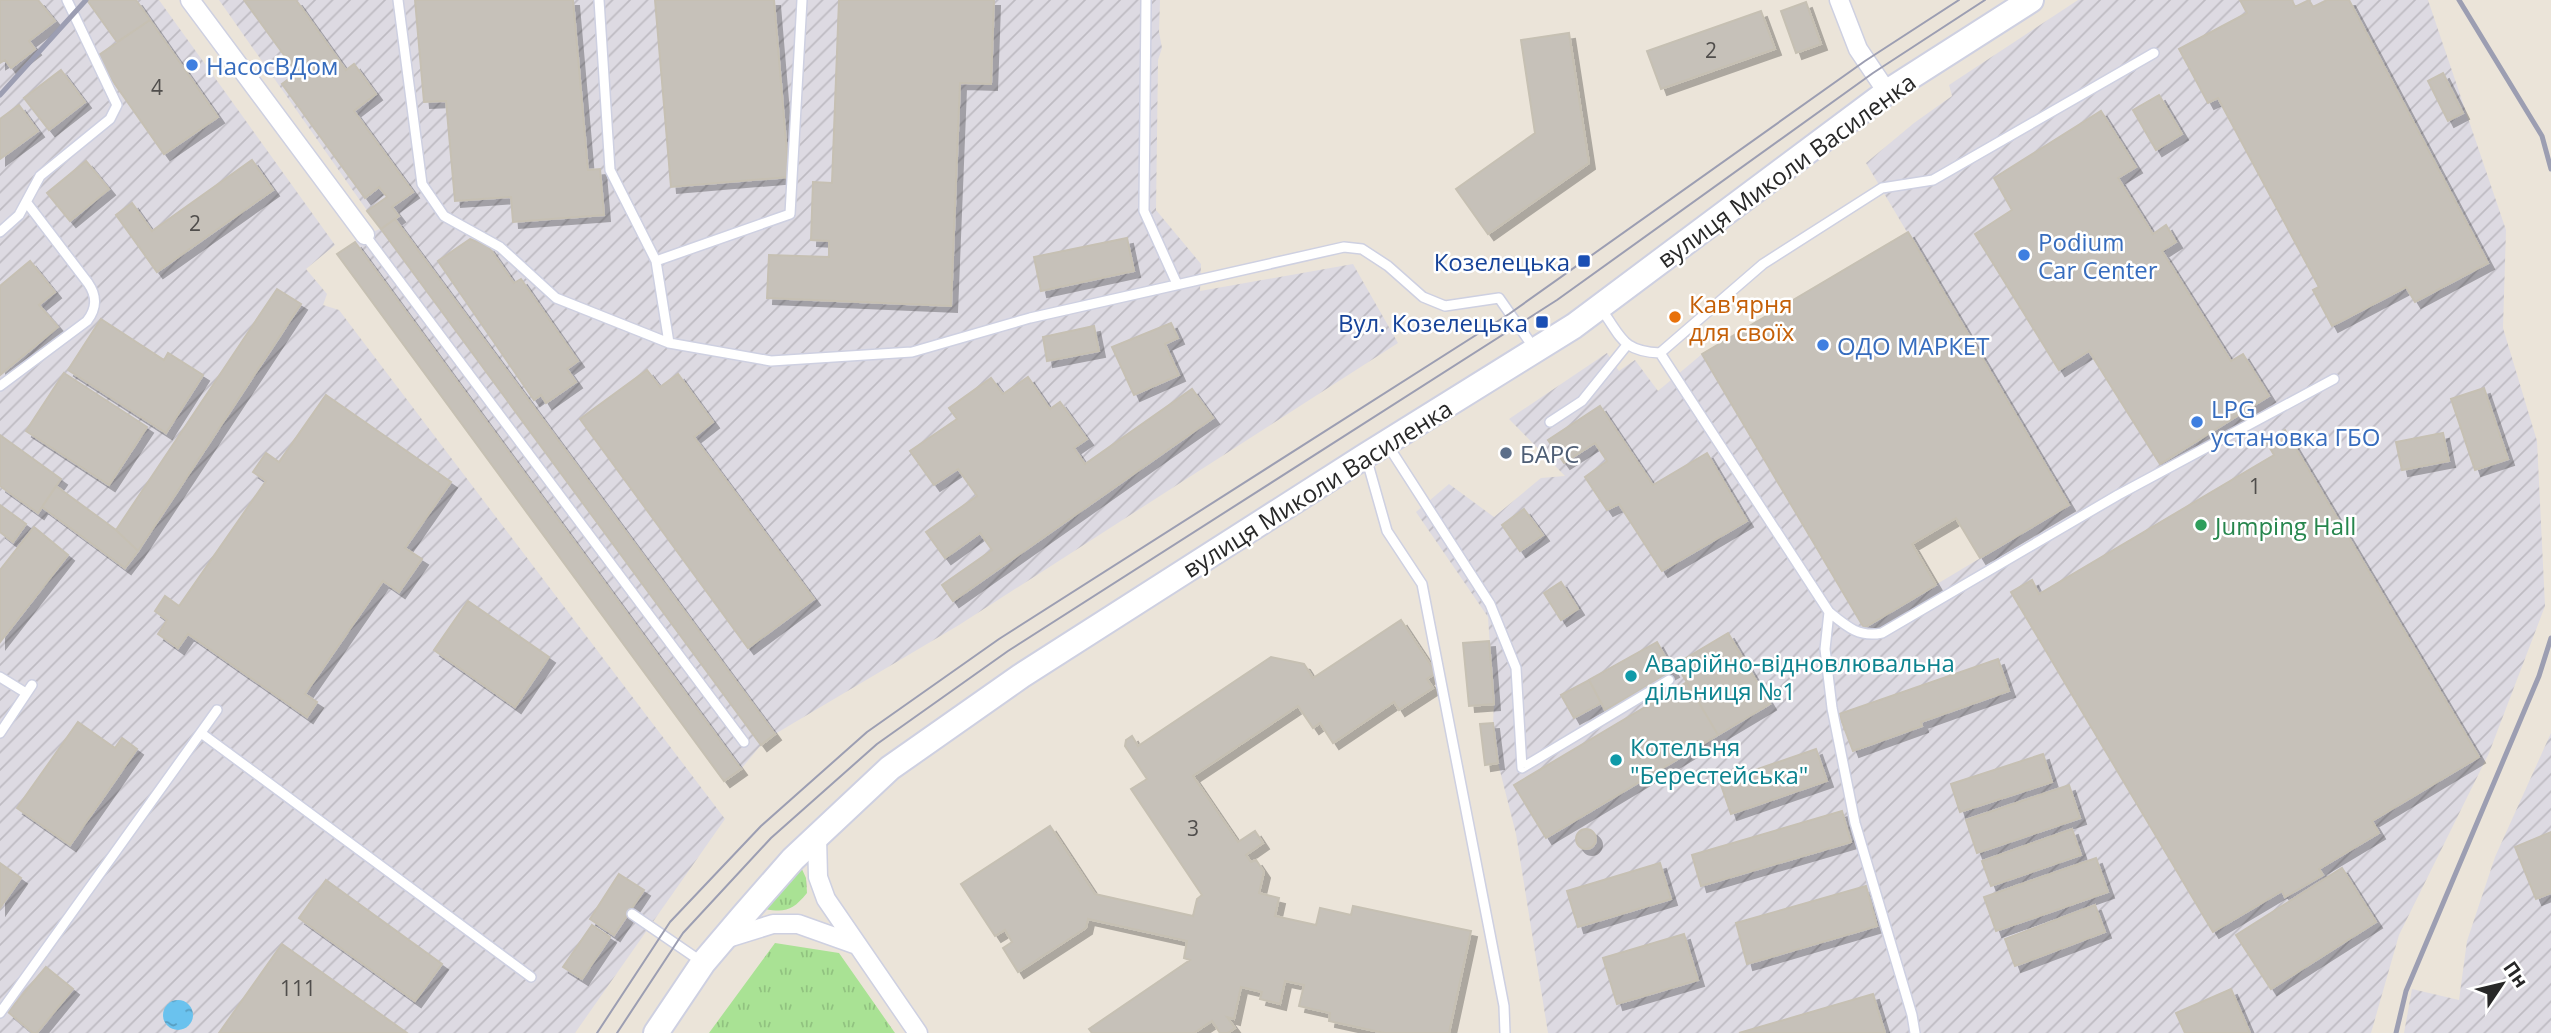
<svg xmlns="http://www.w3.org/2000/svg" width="2551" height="1033" viewBox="0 0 2551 1033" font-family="'Open Sans',sans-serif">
<defs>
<pattern id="industrial-furrows" width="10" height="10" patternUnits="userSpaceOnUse" patternTransform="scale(1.75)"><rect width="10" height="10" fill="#dddae2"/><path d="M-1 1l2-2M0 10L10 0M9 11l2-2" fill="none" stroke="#bebbc2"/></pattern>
<pattern id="grass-tufts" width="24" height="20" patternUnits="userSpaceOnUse" patternTransform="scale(1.75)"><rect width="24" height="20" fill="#a9e294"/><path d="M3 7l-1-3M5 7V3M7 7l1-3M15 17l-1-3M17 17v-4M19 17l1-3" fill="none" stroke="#91c280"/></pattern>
<pattern id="water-ripples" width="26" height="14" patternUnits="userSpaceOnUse" patternTransform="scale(1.75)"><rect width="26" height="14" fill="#6ac2ee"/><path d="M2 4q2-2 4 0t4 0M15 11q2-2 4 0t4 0" fill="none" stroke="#579ec1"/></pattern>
<filter id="shadow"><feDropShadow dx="6" dy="6" stdDeviation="0" flood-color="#0004"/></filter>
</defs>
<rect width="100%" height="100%" fill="#ebe4d9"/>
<path fill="url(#industrial-furrows)" d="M0 0H159L335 245 306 269 327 294 323 305 339 310 725 819 575 1033H0Z
M219 0H1160L1159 32 1162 48 1158 60 1156 210 1201 264 1200 291 1353 264 1398 343 959 625 775 734 761 745 741 769 724 781 337 254 365 235 380 229Z
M2078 0H2428L2506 230 2503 328 2537 441 2545 606 2489 753 2399 935 2371 1033H1548L1516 834 1498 763 1493 723 1494 704 1488 617 1416 512 1449 484 1494 517 1541 478 1565 476 1509 419 1607 353 1619 371 1635 360 1658 391 1702 354 1865 627 2069 505 1866 163 1914 123 1952 96 1949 85Z
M2551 733V1033H2404L2412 989 2459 1000 2467 941 2495 857Z"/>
<path fill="url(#grass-tufts)" d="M801 867 806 878 807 893C793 910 786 913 765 909Z
M775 943 839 953 895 1033H709Z"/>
<path fill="url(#water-ripples)" d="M163 1015a15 15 0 1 1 30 0a15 15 0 1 1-30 0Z"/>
<path fill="#c6c1b9" stroke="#c6c0b3" stroke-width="2" filter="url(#shadow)" d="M0 0H38L55 21 29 41 35 49 11 68 5 60 0 63Z
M87 0H136L150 20 117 42Z
M244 0H296L346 70 354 64 376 94 354 111 413 192 392 207 399 216 381 229 367 211 387 197 379 187 365 198 282 84 297 73Z
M415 0H573L588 170 600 169 604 215 513 222 511 197 455 201 446 101 424 102Z
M655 0H774L789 177 671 187Z
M839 0H994L991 84 960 83 951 306 767 298 769 255 829 257V241L811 240 813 182 832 183Z
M2240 0H2292L2295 7 2309 0 2313 7 2327 0H2349L2488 263 2415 302 2406 287 2332 326 2313 290 2319 287 2218 98 2208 103 2179 49 2247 13Z
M1806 2 1821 44 1796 53 1781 11Z
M1761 11 1775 49 1661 89 1647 51Z
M150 20 218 117 164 154 96 57Z
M1569 33 1589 163 1488 234 1456 189 1535 133 1521 40Z
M61 70 85 102 49 130 24 98Z
M2443 73 2463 113 2448 121 2428 81Z
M2159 95 2182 134 2156 150 2133 110Z
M19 105 38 131 0 159V119Z
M2101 111 2136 167 2118 178 2153 234 2166 225 2176 242 2162 251 2231 361 2243 354 2269 396 2160 464 2089 351 2059 370 1975 234 2012 210 1994 178Z
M252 160 273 190 157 272 116 215 132 203 152 231Z
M86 161 109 189 70 221 47 193Z
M395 219 775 734 761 745 381 229Z
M1908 232 2069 505 1980 558 1956 518 1912 544 1936 585 1864 628 1702 354Z
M1127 238 1134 271 1041 291 1034 257Z
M470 239 488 246 514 283 521 279 578 361 567 369 576 382 546 403 541 395 534 400 438 261Z
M355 242 741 769 724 781 337 254Z
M30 261 55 292 39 305 58 327 0 375V286Z
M277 289 301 304 138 551 116 530Z
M101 319 164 360 168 353 203 375 166 433 68 370Z
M1171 323 1178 338 1165 344 1179 375 1134 395 1112 347Z
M1094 326 1099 351 1047 361 1043 337Z
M647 370 660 387 678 374 713 422 694 437 814 599 748 648 580 419Z
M64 373 147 427 109 485 26 431Z
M1028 377 1050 409 1060 402 1087 439 1074 448 1085 464 1192 389 1213 418 953 601 942 585 992 550 980 533 945 558 926 532 977 496 958 469 934 485 910 451 957 419 949 408 991 378 1003 394Z
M2484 388 2508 459 2475 470 2451 399Z
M326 395 451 482 405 548 422 559 399 592 383 581 305 694 317 702 307 717 188 634 178 648 158 634 167 620 155 611 165 596 179 606 266 481 253 472 266 453 279 462Z
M1600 406 1653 485 1707 453 1747 521 1662 571 1619 504 1607 510 1585 477 1607 461 1595 443 1564 463 1548 440Z
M2285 430 2479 757 2372 821 2379 833 2319 869 2323 875 2285 897 2282 891 2213 932 2011 592 2032 580 2039 594 2274 455 2266 441Z
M2443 433 2449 461 2402 470 2396 442Z
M0 435 61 479 38 513 0 486Z
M56 486 116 530 138 551 125 568 42 507Z
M0 505 26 524 13 542 0 532Z
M1524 509 1543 535 1520 551 1502 525Z
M34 527 68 555 0 642V570Z
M1561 582 1578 609 1561 620 1544 593Z
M468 601 549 657 515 707 434 650Z
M1401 620 1436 673 1427 679 1433 688 1399 710 1394 702 1333 743 1320 723 1313 728 1298 706 1193 776 1238 842 1255 831 1263 843 1246 855 1251 862 1256 860 1264 872 1259 893 1279 898 1275 916 1316 925 1320 908 1351 915 1353 906 1471 931 1449 1033H1384L1329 1021 1330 1013 1299 1006 1304 985 1285 981 1280 1004 1260 999 1262 992 1241 987 1234 1019 1227 1017 1235 1028 1228 1033H1220L1212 1021 1194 1033H1092L1089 1029 1190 960 1184 958 1187 941 1088 919 1086 928 1018 972 1003 948 1012 942 1005 930 995 936 961 884 1050 826 1095 894 1193 916 1197 899 1202 895 1131 789 1147 779 1125 746 1126 740 1132 736 1138 746 1271 657 1304 664 1313 678Z
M1728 633 1770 704 1718 735 1676 664Z
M1489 641 1494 704 1469 706 1463 643Z
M1657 642 1673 671 1605 710 1589 680Z
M1998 659 2009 691 1921 722 1922 726 1853 751 1839 714Z
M1589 680 1601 703 1574 718 1561 695Z
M1687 682 1718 735 1546 838 1514 785Z
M78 722 115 748 122 738 137 749 70 845 17 808Z
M1493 723 1498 763 1485 765 1480 724Z
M1816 749 1827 781 1731 814 1720 782Z
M2043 754 2052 782 1960 812 1951 784Z
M2069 785 2080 818 1977 853 1966 820Z
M1842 811 1851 842 1701 886 1692 855Z
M1576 839a10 10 0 1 1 20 0a10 10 0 1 1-20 0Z
M2072 829 2081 855 1991 886 1982 861Z
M2551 832V893L2536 899 2515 847Z
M2096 858 2108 892 1996 931 1984 897Z
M0 863 21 878 0 908Z
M1660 863 1671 899 1578 927 1567 891Z
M2342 868 2376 922 2271 989 2236 935Z
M619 874 644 890 614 935 590 919Z
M326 880 442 964 415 1001 299 918Z
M1866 886 1877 926 1747 964 1736 923Z
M2095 905 2105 932 2015 966 2005 939Z
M592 925 610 937 582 979 563 967Z
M1684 934 1698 980 1617 1004 1603 958Z
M282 944 407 1033H219Z
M46 967 73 989 37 1033H33L8 1012Z
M2231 989 2250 1033H2185L2176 1013Z
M1873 994 1885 1033H1739Z"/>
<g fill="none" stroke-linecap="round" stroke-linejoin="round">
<g stroke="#ced0e1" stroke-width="12">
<path id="lane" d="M398 0 422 184 444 216 500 247 556 298 669 343 771 361 912 352 1030 318 1344 247 1362 249 1388 266 1423 297 1445 306 1499 298 1534 348
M599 0 610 170 656 261 669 343
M1146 0 1144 211 1177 284
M0 232 19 215 40 176 110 119 117 105 67 0
M365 235 744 742
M656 261 790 214 802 0
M1601 309C1622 337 1621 351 1660 353L1763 264 1882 188 1933 180 2154 53
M1660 353 1829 612C1846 626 1859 638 1882 633L2118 495 2334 379
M0 386 87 321C97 308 97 296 88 283L27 203
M1550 422 1582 401 1627 345
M1387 444 1490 604 1516 668 1522 768 1669 680
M1366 457 1387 531 1422 584 1504 1006 1505 1033
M1829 612 1825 649 1832 708 1855 823 1912 1015 1915 1033
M0 677 26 693
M0 733 32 685
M201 733 531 977
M632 914 702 962
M0 1013 217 710"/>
</g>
<g stroke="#ced0e1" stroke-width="21">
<path id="street" d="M190 0 365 235
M1839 0 1858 49 1887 92
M817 837 818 877 826 899 918 1033
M725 939 773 924H798L857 945"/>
</g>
<g stroke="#ced0e1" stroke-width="28">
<path id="secondary" d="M656 1033 703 963 743 916 793 859 890 768 1021 676 1365 456 1574 326 1887 92 2031 0"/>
</g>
<use href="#lane" stroke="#fff" stroke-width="9"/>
<use href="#street" stroke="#fff" stroke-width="18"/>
<use href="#secondary" stroke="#fff" stroke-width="24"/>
<path stroke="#9c9eb2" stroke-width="2" d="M597 1033 670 922 761 826 867 732 999 639 1509 314 1865 61 1959 0
M617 1033 683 933 771 838 877 744 1008 651 1557 300 1873 73 1985 0"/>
<path stroke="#9c9eb2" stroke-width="5" d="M2459 0 2542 136 2551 169
M0 95 86 0
M2396 1033 2406 991 2539 676 2551 638"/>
</g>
<g fill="#3f7fe0" stroke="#fff" stroke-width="2.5">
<circle cx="192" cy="65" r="7"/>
<circle cx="2024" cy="255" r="7"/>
<circle cx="1823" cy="345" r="7"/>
<circle cx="2197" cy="422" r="7"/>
</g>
<g fill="#1a4fb4" stroke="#fff" stroke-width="2.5">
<rect x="1577" y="254" width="14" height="14" rx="3.5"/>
<rect x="1535" y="315" width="14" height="14" rx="3.5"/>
</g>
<circle fill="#e8710a" stroke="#fff" stroke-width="2.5" cx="1675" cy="317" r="7"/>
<circle fill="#5c6f8a" stroke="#fff" stroke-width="2.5" cx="1506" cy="453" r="7"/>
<circle fill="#2e9e5b" stroke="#fff" stroke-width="2.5" cx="2201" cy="525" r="7"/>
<g fill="#0f9aa8" stroke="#fff" stroke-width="2.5">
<circle cx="1631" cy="676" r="7"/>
<circle cx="1616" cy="760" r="7"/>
</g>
<g text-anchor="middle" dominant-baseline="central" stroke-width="5" stroke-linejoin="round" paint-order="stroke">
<g font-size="21" fill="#504e4c">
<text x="1711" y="50">2</text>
<text x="157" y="87">4</text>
<text x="195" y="223">2</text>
<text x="2255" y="486">1</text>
<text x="1193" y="828">3</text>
<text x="298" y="988">111</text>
</g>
<g font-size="24" fill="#366cbe" stroke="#fff" text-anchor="start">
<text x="206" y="65">НасосВДом</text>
<text x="2038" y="241">Podium<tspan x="2038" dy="28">Car Center</tspan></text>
<text x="1837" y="345">ОДО МАРКЕТ</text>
<text x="2211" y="408">LPG<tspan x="2211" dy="28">установка ГБО</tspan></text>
</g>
<g font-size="24" fill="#282828" stroke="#fff">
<text transform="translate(1786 170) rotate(-36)">вулиця Миколи Василенка</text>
<text transform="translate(1317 488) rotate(-32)">вулиця Миколи Василенка</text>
</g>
<g font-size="24" fill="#164399" stroke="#fff" text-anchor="end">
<text x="1570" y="261">Козелецька</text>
<text x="1528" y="322">Вул. Козелецька</text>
</g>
<g font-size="24" fill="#c56008" stroke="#fff" text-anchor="start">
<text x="1689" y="303">Кав'ярня<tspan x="1689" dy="28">для своїх</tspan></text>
</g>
<g font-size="24" fill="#4e5e75" stroke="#fff" text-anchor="start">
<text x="1520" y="453">БАРС</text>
</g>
<g font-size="24" fill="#27864d" stroke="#fff" text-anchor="start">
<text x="2215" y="525">Jumping Hall</text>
</g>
<g font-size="24" fill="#0d838f" stroke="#fff" text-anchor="start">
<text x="1645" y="662">Аварійно-відновлювальна<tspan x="1645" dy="28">дільниця №1</tspan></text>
<text x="1630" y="746">Котельня<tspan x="1630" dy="28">"Берестейська"</tspan></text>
</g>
</g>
<g transform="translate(2502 984) rotate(55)" stroke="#ffffff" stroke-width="5" paint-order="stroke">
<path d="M0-5L12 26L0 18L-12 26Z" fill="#282828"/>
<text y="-10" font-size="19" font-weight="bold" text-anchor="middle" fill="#282828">Пн</text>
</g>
</svg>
